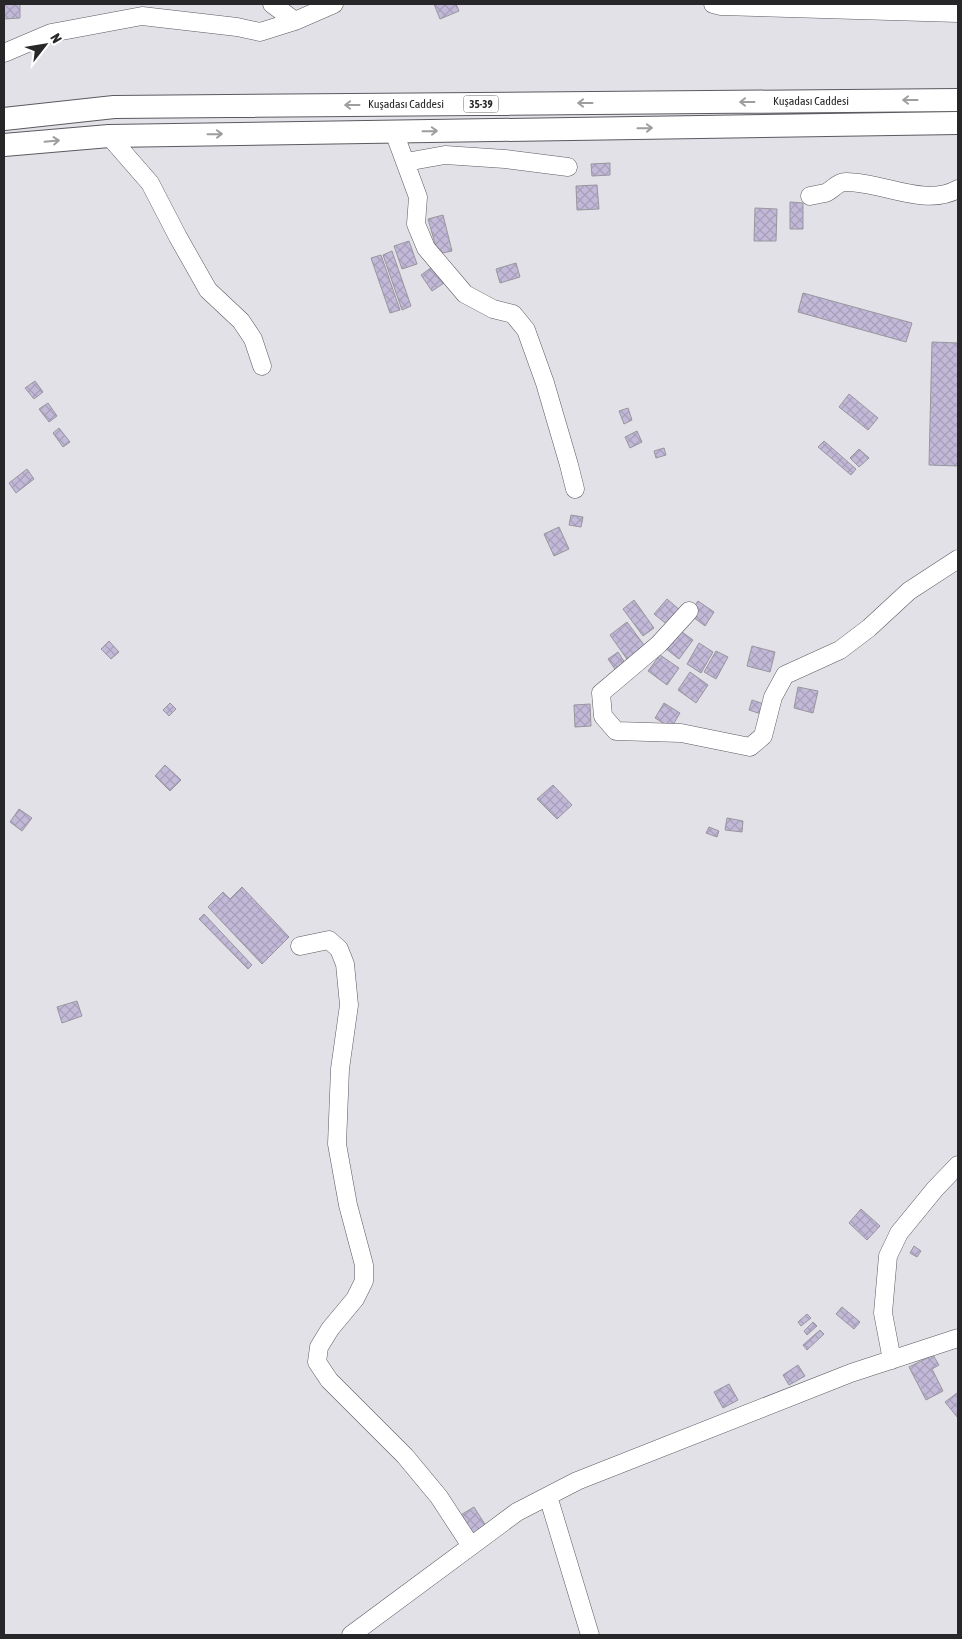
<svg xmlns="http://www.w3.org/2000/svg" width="962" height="1639" viewBox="0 0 962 1639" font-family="'Asap Condensed',sans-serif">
<defs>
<pattern id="building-cross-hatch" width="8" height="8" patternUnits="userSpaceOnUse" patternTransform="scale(1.25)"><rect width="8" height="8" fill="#c2b9d8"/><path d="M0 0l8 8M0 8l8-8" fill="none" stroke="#a79fb9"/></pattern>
</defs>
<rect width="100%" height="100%" fill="#e3e1e8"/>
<path fill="url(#building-cross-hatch)" stroke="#98969d" d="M4 4H20V18L4 19Z
M434 4H456L459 11 440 19Z
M610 163V175L592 176 591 164Z
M597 185 599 209 577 210 576 186Z
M790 202 803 203V229H790Z
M755 208 777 209 776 241H754Z
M443 215 452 251 438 254 428 219Z
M409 241 417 264 402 269 394 246Z
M392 251 411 306 402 310 383 255Z
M381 255 400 310 390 313 371 258Z
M516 263 520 277 500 283 496 269Z
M432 267 444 283 432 291 421 275Z
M803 293 912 323 906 342 798 312Z
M932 342 958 343V466L929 465Z
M35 381 43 392 34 399 25 388Z
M849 394 878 418 868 430 839 407Z
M48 403 57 416 49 422 39 409Z
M628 408 632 420 624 424 619 411Z
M59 428 70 442 63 447 53 433Z
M637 431 642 442 630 448 625 437Z
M824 441 856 469 851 475 818 447Z
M664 448 666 455 656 458 654 451Z
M859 449 869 458 859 467 850 458Z
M27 469 34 479 16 493 9 483Z
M571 515 583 517 581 527 569 525Z
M559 527 569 549 554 556 544 534Z
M667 599 681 611 669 626 654 614Z
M634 600 654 628 643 636 623 609Z
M698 601 714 612 705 626 689 614Z
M627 622 647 649 629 662 610 635Z
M678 629 693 640 679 659 665 648Z
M109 641 119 652 111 659 101 649Z
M699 643 713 652 701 673 687 664Z
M752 646 775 652 770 672 747 666Z
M716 651 728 657 716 679 704 672Z
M618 652 627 666 617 672 608 659Z
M660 655 679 668 667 685 648 671Z
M690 672 708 685 696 703 678 690Z
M798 687 818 691 813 713 794 708Z
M752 700 764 704 761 714 749 710Z
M170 703 176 709 169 716 163 710Z
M664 703 680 713 671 728 655 718Z
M590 704 591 726 575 727 574 705Z
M165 765 181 780 170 791 155 776Z
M553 785 572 805 557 819 537 799Z
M19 809 32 818 22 831 10 822Z
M727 818 743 821 742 832 725 830Z
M709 827 719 831 717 837 706 833Z
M242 887 289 937 262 964 208 907 223 892 230 899Z
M204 914 252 965 248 969 199 919Z
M77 1001 82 1016 62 1023 57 1007Z
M861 1209 880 1226 867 1240 849 1223Z
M914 1246 921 1251 917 1257 910 1253Z
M842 1307 860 1322 854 1329 836 1314Z
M807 1314 811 1318 801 1326 798 1322Z
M813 1322 817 1326 807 1335 804 1331Z
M820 1330 824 1334 807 1350 803 1345Z
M933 1355 939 1365 932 1369 943 1391 926 1400 909 1367Z
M798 1365 805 1376 789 1385 783 1375Z
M729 1384 738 1400 723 1408 714 1392Z
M957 1393 958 1395V1418L945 1402Z
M474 1507 486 1526 471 1535 459 1516Z"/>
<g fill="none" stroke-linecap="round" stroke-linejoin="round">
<g stroke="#5b5a60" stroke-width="19">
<path id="minor" d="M272 4 295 21 334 4
M713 4 721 6 958 13
M4 53 51 33 142 16 237 27 260 32 295 21
M394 132 418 197 416 224 426 248 465 294 493 309 513 314 526 330 545 383 569 465 575 489
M109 136 150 183 178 237 208 290 241 321 253 339 262 366
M406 162 445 155 505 159 568 167
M810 196C815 195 820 194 825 193 832 191 837 182 845 182 881 181 924 208 958 189
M689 611 659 644 601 693 603 716 616 731 681 733 750 747 763 736 773 697 785 675 840 650 869 628 909 591 958 559
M300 946 329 940 339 949 345 964 349 1005 340 1069 337 1144 348 1205 364 1265V1281L355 1299 330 1329 319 1347 317 1362 329 1380 405 1456 439 1497 471 1546
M892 1360 883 1313 888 1256 899 1233 935 1189 958 1165
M548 1496 590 1635
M351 1635 517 1512 577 1481 851 1373 958 1338"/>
</g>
<g stroke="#5b5a60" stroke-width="24">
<path id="major" d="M4 119 114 107 958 100
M4 145 109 136 958 123"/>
</g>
<use href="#minor" stroke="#fff" stroke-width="18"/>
<use href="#major" stroke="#fff" stroke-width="22"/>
</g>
<defs><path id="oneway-shaft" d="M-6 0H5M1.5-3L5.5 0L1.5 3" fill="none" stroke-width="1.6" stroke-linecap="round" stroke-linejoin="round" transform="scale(1.25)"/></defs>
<g stroke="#9e9d9f">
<use href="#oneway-shaft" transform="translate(910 100) rotate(180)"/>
<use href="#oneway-shaft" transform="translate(747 102) rotate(180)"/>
<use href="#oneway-shaft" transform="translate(585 103) rotate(180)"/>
<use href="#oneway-shaft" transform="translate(352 105) rotate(180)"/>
<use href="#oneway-shaft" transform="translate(645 128) rotate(-1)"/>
<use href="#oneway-shaft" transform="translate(430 131) rotate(-1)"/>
<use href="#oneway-shaft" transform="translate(215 134) rotate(-1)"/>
<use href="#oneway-shaft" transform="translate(52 141) rotate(-5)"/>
</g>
<g text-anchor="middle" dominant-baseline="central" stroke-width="4.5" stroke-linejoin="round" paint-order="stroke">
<rect fill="#fff" stroke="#686769" stroke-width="1" x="463.5" y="95.5" width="35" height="17" rx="4"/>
<g font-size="11" font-weight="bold" fill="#272629">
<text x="481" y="104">35-39</text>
</g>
<g font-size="12" fill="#272629" stroke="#fff">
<text x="811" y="101">Kuşadası Caddesi</text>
<text x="406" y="104">Kuşadası Caddesi</text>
</g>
</g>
<rect width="962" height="1639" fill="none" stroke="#272629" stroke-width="10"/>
<g transform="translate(45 45) rotate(59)" stroke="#ffffff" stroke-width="4" paint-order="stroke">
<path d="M0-4L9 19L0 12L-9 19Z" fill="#272629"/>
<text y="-8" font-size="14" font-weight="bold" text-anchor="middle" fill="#272629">N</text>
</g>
</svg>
